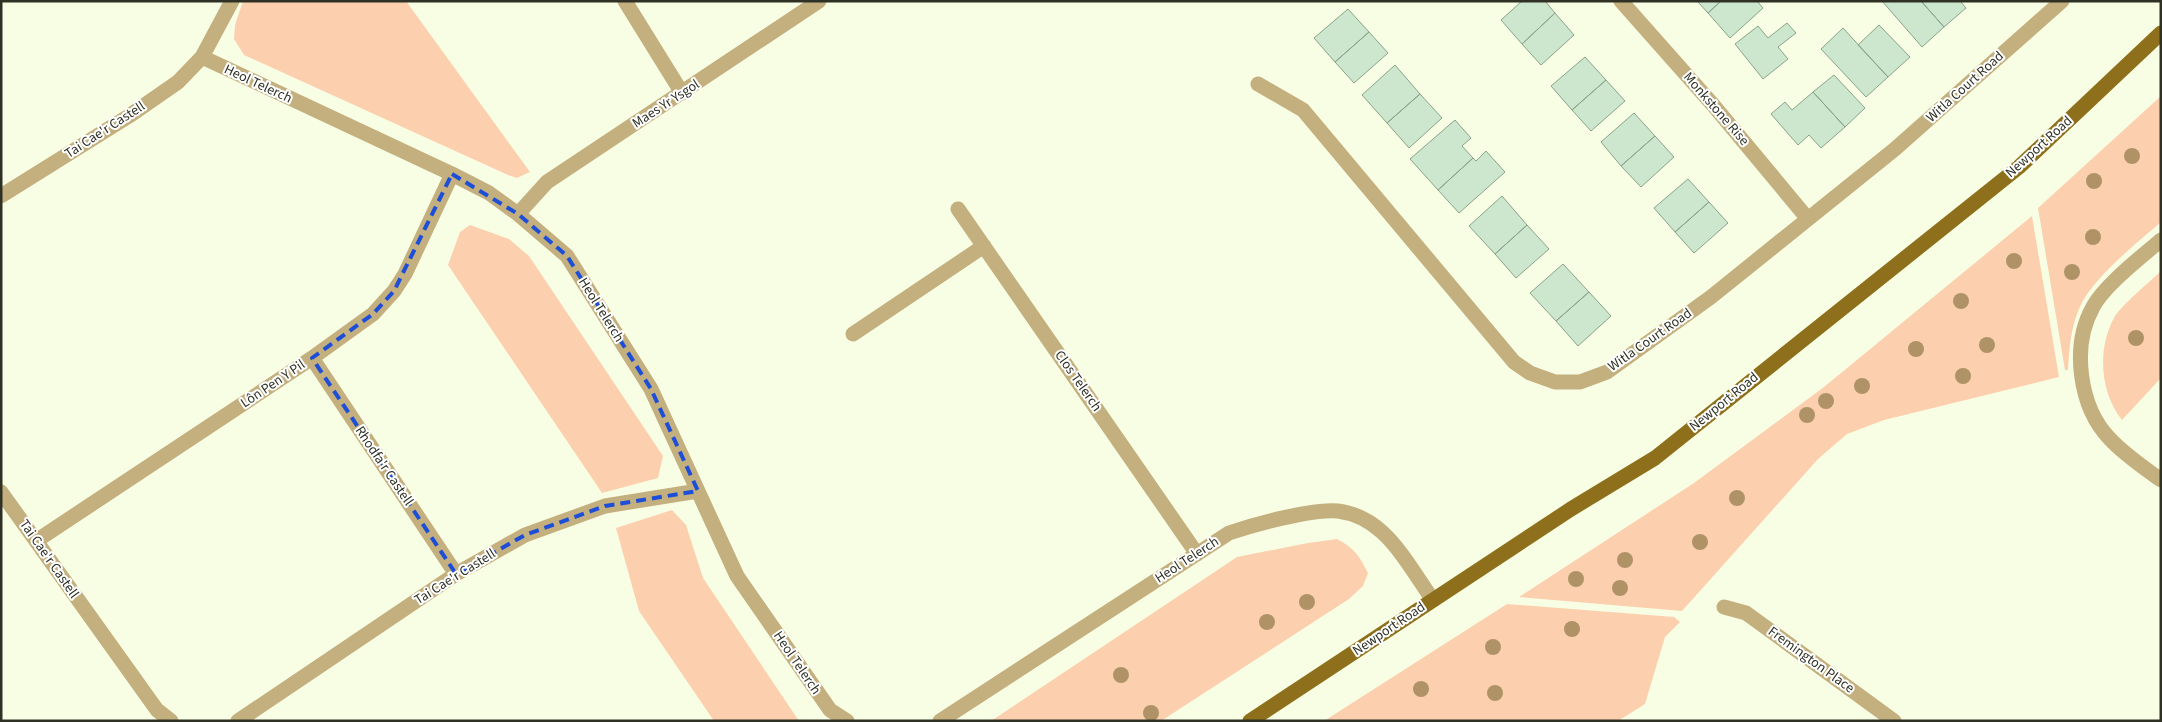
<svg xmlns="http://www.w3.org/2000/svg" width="2162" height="722" viewBox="0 0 2162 722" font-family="'Source Sans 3',sans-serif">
<rect width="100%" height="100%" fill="#f8fee3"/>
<path fill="#fcd0af" d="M243 1H406L530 172 517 178 508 175 244 55 234 39 235 25Z
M2161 96V222C2136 244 2091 279 2079 309 2071 328 2069 349 2068 370H2065L2038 208Z
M2032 216 2059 377 1884 420 1847 434 1818 459 1682 611 1519 597 1694 483 1824 387Z
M470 225 509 239 529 256 663 456 658 478 602 493 448 265 460 232Z
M2161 271V378L2122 420C2100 393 2097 349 2114 318 2119 307 2151 281 2161 271Z
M672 510 686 525 703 578 799 721H714L639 611 616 528Z
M1337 539C1355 549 1359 555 1368 573L1363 586 1349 599 1161 721H991L1237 557 1308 543Z
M1507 604 1674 617 1680 622 1665 637 1645 704 1618 721H1324Z"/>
<path fill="#cce7cd" stroke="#89a38a" d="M1522 1H1545L1555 13 1522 44 1501 20Z
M1697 1H1721L1708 13Z
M1721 1H1757L1763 8 1730 38 1708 13Z
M1882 1H1921L1944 27 1922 47Z
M1921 1H1960L1966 8 1944 27Z
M1348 9 1369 32 1335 62 1314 38Z
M1555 13 1574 35 1541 65 1522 44Z
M1787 23 1796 33 1778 47 1788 59 1763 79 1735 44 1758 26 1768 38Z
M1879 25 1910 57 1888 77 1858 45Z
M1843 28 1888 77 1866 97 1821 49Z
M1369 32 1388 53 1354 83 1335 62Z
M1585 57 1606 80 1572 110 1551 86Z
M1395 65 1420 94 1387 123 1362 95Z
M1834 75 1865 108 1845 127 1813 92Z
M1606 80 1625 101 1591 131 1572 110Z
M1813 92 1845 127 1821 148 1809 135 1798 145 1771 114 1785 102 1792 110Z
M1420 94 1442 118 1409 148 1387 123Z
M1634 113 1655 136 1621 166 1601 142Z
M1455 120 1471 138 1462 146 1473 158 1438 190 1410 159Z
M1655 136 1674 157 1641 187 1621 166Z
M1486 151 1505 172 1459 213 1438 190 1473 158 1476 161Z
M1688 179 1709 202 1675 232 1654 208Z
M1502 196 1527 225 1495 254 1469 226Z
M1709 202 1728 223 1694 253 1675 232Z
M1527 225 1549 249 1516 278 1495 254Z
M1563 264 1589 292 1556 321 1530 293Z
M1589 292 1611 316 1578 346 1556 321Z"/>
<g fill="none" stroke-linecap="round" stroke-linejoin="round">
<path stroke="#c4af7f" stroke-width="15" d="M625 1 682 93
M1621 1 1714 106 1808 219
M202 57 452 174 489 193 518 214 567 256 651 389 737 576 830 710 847 721
M1258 84 1303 110 1514 362 1530 373 1555 382H1580L1607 372 1711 297 1895 149 2062 1
M1 196 129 116 178 82 202 57 232 1
M958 209 1197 554
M518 214 547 182 819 1
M2161 240C2142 256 2104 286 2093 307 2071 346 2079 407 2110 439 2125 455 2143 467 2161 480
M853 334 984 246
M312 358 456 574
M1 492 157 710 171 721
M36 541 312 358 373 314 394 291 405 274 452 174
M1724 607 1746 613 1894 721
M238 721 456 574 525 535 605 506 698 491
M940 721 1229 533C1253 525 1313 508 1338 511 1354 513 1370 521 1382 532 1401 549 1418 579 1433 600"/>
<path stroke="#8e701c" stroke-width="15" d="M1250 721 1571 509 1655 458 2019 167 2161 33"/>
</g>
<g fill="#af9367">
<circle cx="2132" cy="156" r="8"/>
<circle cx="2094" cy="181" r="8"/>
<circle cx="2093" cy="237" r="8"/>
<circle cx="2014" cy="261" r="8"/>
<circle cx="2072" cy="272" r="8"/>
<circle cx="1961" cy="301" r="8"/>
<circle cx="2136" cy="338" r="8"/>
<circle cx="1987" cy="345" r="8"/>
<circle cx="1916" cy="349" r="8"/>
<circle cx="1963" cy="376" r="8"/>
<circle cx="1862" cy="386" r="8"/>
<circle cx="1826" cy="401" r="8"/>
<circle cx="1807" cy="415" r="8"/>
<circle cx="1737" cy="498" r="8"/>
<circle cx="1700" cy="542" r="8"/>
<circle cx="1625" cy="560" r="8"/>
<circle cx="1576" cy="579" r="8"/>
<circle cx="1620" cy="588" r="8"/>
<circle cx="1307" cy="602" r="8"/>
<circle cx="1267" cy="622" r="8"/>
<circle cx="1572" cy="629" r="8"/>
<circle cx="1493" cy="647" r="8"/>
<circle cx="1121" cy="675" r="8"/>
<circle cx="1421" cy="689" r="8"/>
<circle cx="1495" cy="693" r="8"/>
<circle cx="1151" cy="713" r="8"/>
</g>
<path fill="none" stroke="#1d4ed8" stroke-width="4" stroke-dasharray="10 6" stroke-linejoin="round" d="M452 174 518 214 567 256 651 389 698 491 605 506 525 535 456 574 312 358 373 314 394 291Z"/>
<g text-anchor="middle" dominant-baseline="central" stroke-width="4" stroke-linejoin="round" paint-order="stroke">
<g font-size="14" fill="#2e3124" stroke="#fff">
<text transform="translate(258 84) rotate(25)">Heol Telerch</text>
<text transform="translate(1965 87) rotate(-42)">Witla Court Road</text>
<text transform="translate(666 104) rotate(-33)">Maes Yr Ysgol</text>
<text transform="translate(1716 109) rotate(49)">Monkstone Rise</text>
<text transform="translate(105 130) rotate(-33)">Tai Cae'r Castell</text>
<text transform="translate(2039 147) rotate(-42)">Newport Road</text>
<text transform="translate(601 310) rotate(58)">Heol Telerch</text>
<text transform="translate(1650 340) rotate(-35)">Witla Court Road</text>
<text transform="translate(1078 381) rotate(55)">Clos Telerch</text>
<text transform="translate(273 384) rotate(-34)">Lôn Pen Y Pil</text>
<text transform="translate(1724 402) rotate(-39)">Newport Road</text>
<text transform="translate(384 466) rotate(56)">Rhodfa'r Castell</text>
<text transform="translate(49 559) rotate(55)">Tai Cae'r Castell</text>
<text transform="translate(1187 560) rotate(-33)">Heol Telerch</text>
<text transform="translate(455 577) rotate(-32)">Tai Cae'r Castell</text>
<text transform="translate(1389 629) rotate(-34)">Newport Road</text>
<text transform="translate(1811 660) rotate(36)">Fremington Place</text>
<text transform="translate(797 663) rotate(56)">Heol Telerch</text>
</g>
</g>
<rect width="2162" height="722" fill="none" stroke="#2e3124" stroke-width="5"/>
</svg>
